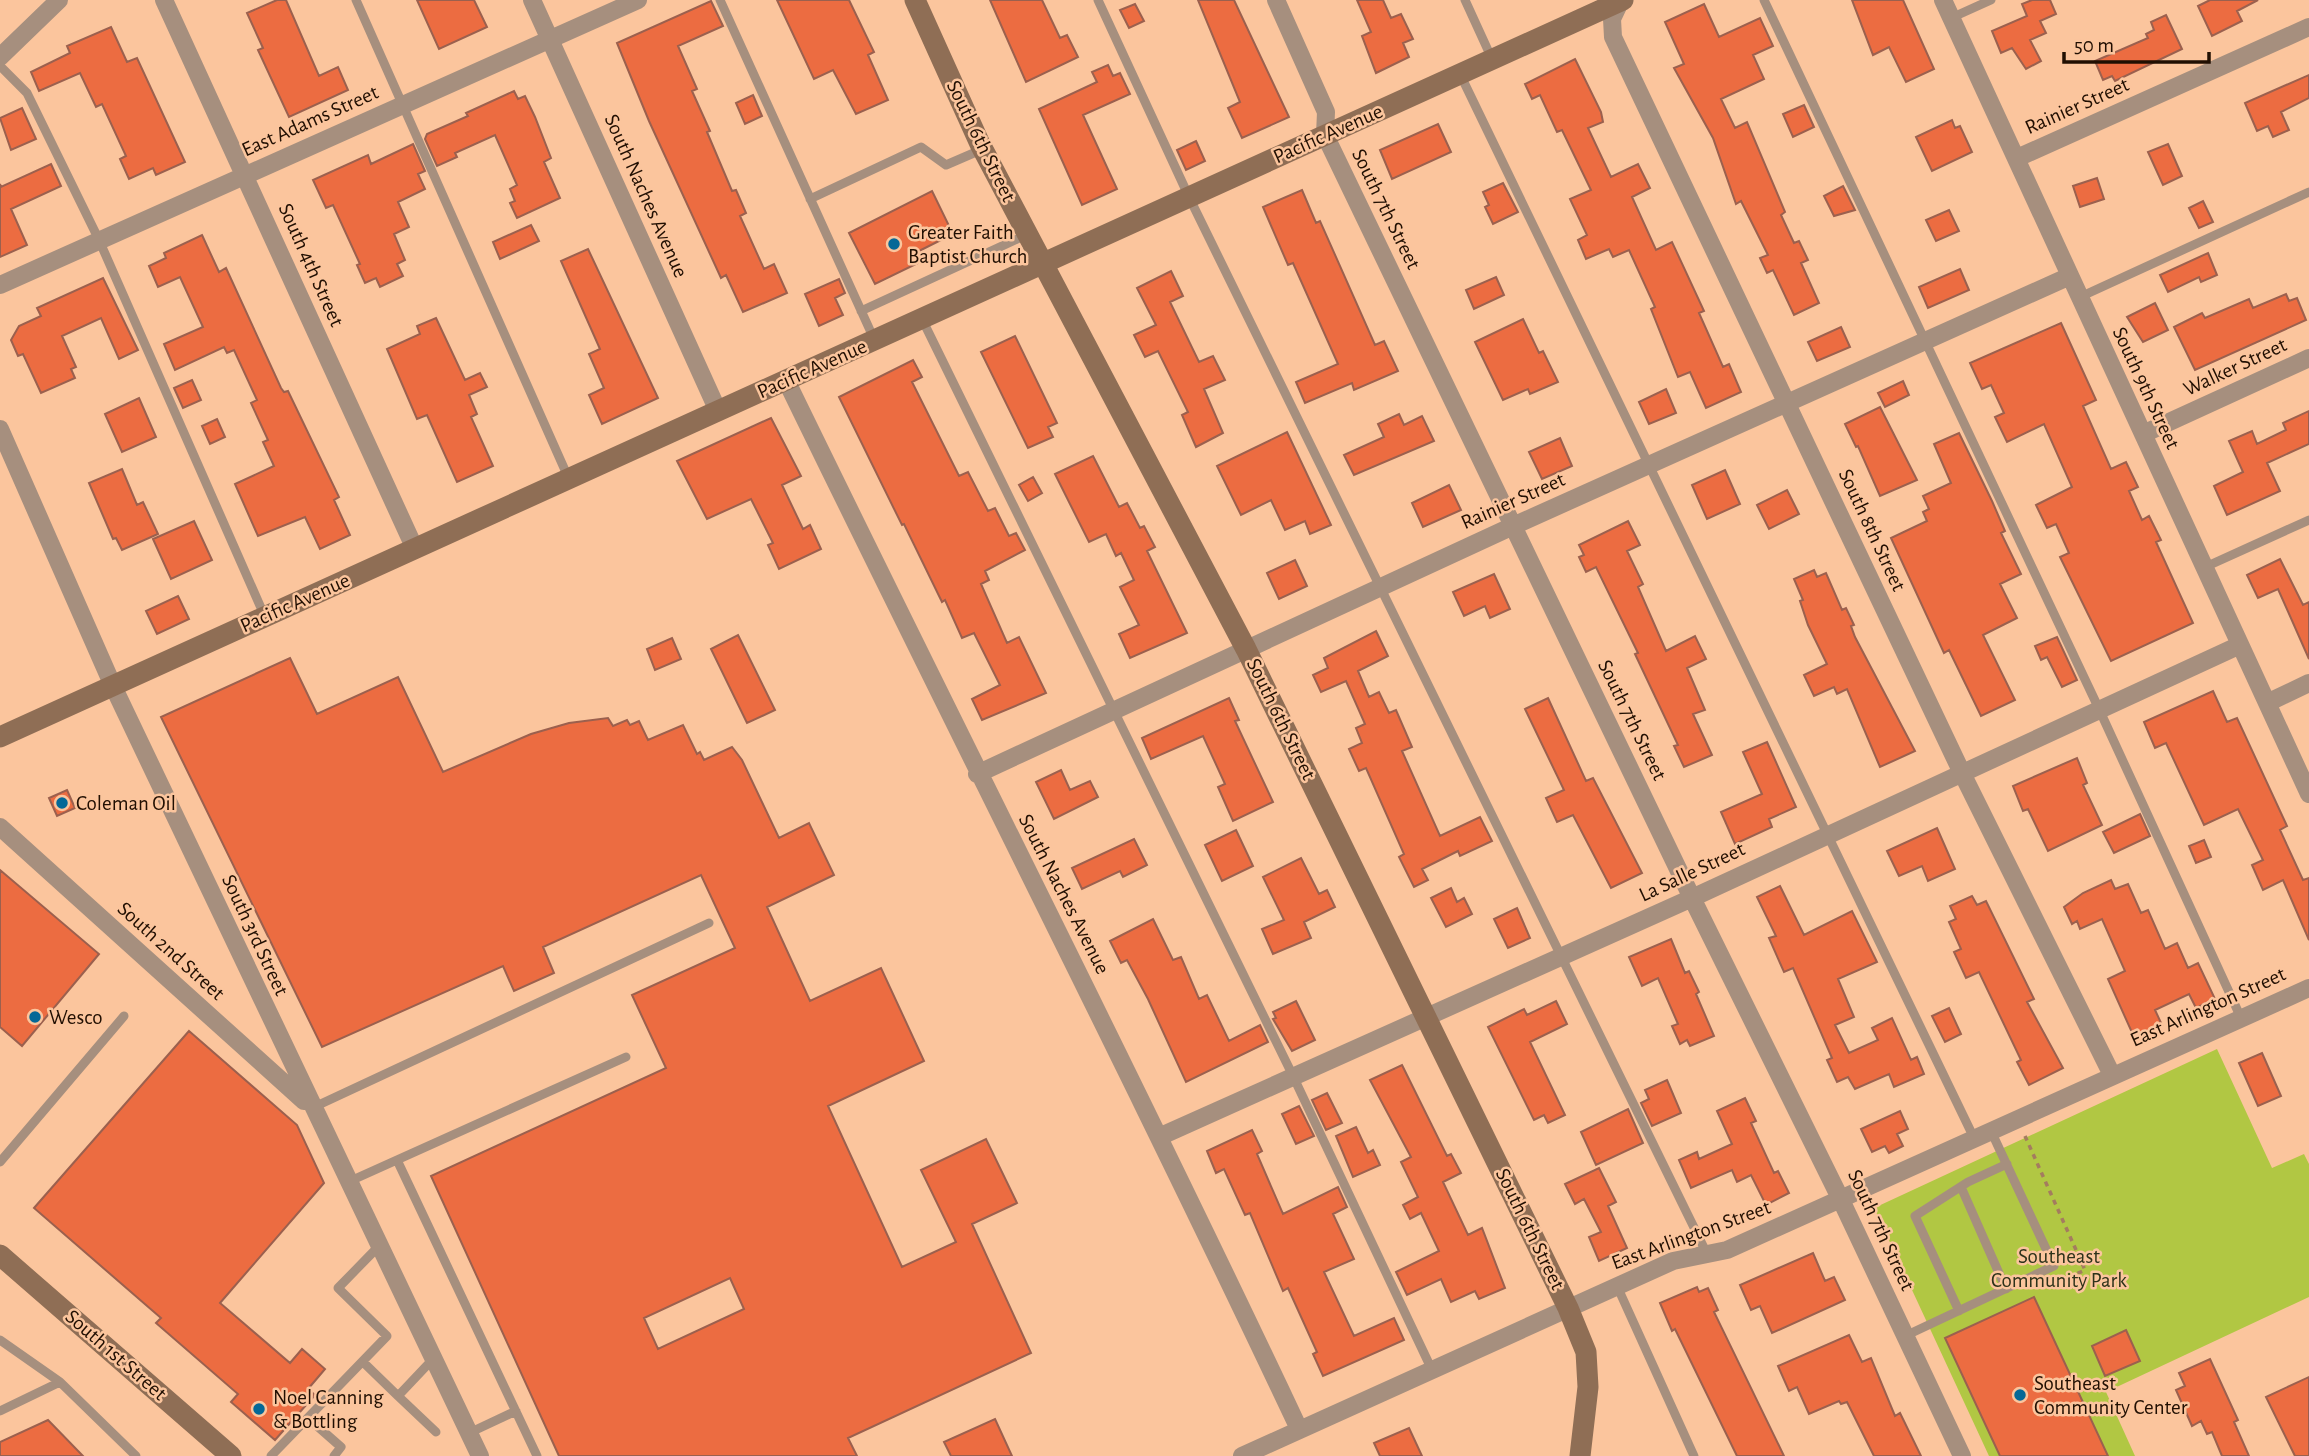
<svg xmlns="http://www.w3.org/2000/svg" width="2309" height="1456" viewBox="0 0 2309 1456" font-family="'Alegreya Sans',sans-serif">
<rect width="100%" height="100%" fill="#fbc59d"/>
<path fill="#b1c743" d="M2217 1049 2272 1168 2304 1154 2309 1164V1297L2106 1392 2135 1456H1989L1874 1208Z"/>
<path fill="#ec6c41" stroke="#9b604e" stroke-width="2" fill-rule="evenodd" d="M277 0H286L319 76 338 67 348 90 289 117 258 50 263 48 247 13Z
M417 0H474L487 27 439 49Z
M777 0H849L874 52 868 55 888 100 856 114 833 70 814 79Z
M990 0H1042L1060 38 1067 35 1078 57 1026 82Z
M1198 0H1234L1289 117 1242 138 1228 108 1240 102Z
M1357 0H1383L1391 18 1401 14 1413 39 1403 43 1409 57 1376 73 1362 36 1371 32Z
M1852 0H1903L1934 69 1906 82 1889 47 1873 55Z
M2032 0H2050L2056 14 2040 21 2046 33 2030 40 2041 61 2026 69 2012 48 2001 53 1992 31 2027 16 2022 4Z
M2210 0H2258L2237 11 2242 21 2212 36 2198 6Z
M711 1 723 26 678 46 697 89 692 91 710 131 707 132 732 191 736 190 746 213 740 216 764 269 774 264 787 293 743 312 726 275 721 278 649 121 617 43Z
M1135 4 1144 21 1129 28 1120 10Z
M1704 4 1719 37 1760 18 1773 46 1753 55 1764 79 1721 99 1735 128 1747 122 1785 212 1781 215 1794 243 1799 241 1808 260 1801 263 1819 303 1794 315 1773 270 1767 273 1760 258 1768 255 1741 201 1736 204 1713 138 1674 68 1684 64 1665 22Z
M2166 15 2182 49 2115 81 2112 76 2103 80 2095 61 2148 38 2146 34 2154 30 2151 22Z
M111 27 127 62 137 58 185 162 156 175 153 168 129 179 120 159 126 156 102 104 96 107 80 73 39 91 31 72 70 53 67 46Z
M1575 59 1601 112 1603 122 1588 128 1611 177 1638 164 1650 188 1632 197 1656 250 1672 242 1704 311 1699 313 1723 367 1729 364 1741 392 1706 408 1690 372 1678 377 1651 309 1655 307 1629 250 1613 257 1609 249 1586 259 1578 240 1587 235 1570 199 1591 190 1562 130 1557 132 1540 95 1532 99 1525 84Z
M1108 65 1113 76 1120 73 1130 94 1083 115 1117 189 1082 205 1039 109 1097 82 1092 72Z
M2309 75V98L2281 112 2289 130 2273 137 2268 126 2257 131 2245 103Z
M514 91 518 99 525 96 535 117 551 158 544 162 560 198 517 218 510 203 515 201 510 189 517 185 495 135 455 153 457 157 437 166 425 139 427 134 468 116 466 113Z
M753 95 762 116 745 124 736 103Z
M1804 105 1814 127 1793 137 1783 114Z
M22 108 36 139 11 150 0 118Z
M1952 120 1955 128 1960 126 1972 152 1932 171 1916 137Z
M1438 124 1451 152 1392 179 1380 150Z
M1196 141 1205 161 1186 170 1177 150Z
M413 144 425 171 418 174 425 189 398 202 409 227 394 234 405 260 397 264 403 276 380 287 376 278 365 283 357 265 360 264 333 205 326 208 313 180 368 155 371 164Z
M2168 144 2182 176 2163 185 2148 152Z
M51 164 61 186 11 209 27 245 0 257V184L1 187Z
M2097 178 2104 199 2080 207 2073 186Z
M1503 183 1518 212 1493 224 1485 207 1489 205 1483 192Z
M1843 186 1855 210 1834 216 1824 196Z
M1302 190 1316 223 1320 221 1375 345 1384 341 1398 371 1354 390 1352 383 1305 403 1296 382 1338 364 1293 263 1288 265 1263 207Z
M932 191 953 234 913 254 918 263 875 284 849 233Z
M2203 201 2213 222 2199 228 2189 208Z
M1949 210 1959 231 1936 241 1926 220Z
M531 225 539 241 500 259 493 242Z
M202 235 219 272 226 268 281 388 284 392 288 391 339 497 334 500 350 535 320 549 305 517 258 536 235 484 274 466 263 442 268 440 251 403 257 400 234 350 227 353 224 347 175 370 164 344 203 327 180 277 158 287 149 266 166 258 164 253Z
M588 249 658 398 602 424 589 395 604 388 589 354 600 349 561 261Z
M2208 253 2217 275 2201 282 2199 277 2168 292 2160 275Z
M1960 269 1969 290 1928 308 1919 287Z
M1171 271 1183 296 1170 302 1199 362 1213 356 1225 380 1204 389 1223 433 1196 447 1182 415 1188 412 1158 351 1145 357 1134 335 1156 325 1137 288Z
M1496 277 1504 295 1474 309 1466 290Z
M103 278 138 350 119 359 101 318 62 336 76 367 71 369 75 378 41 393 23 354 18 356 11 340 19 326 41 316 37 308Z
M839 279 845 293 835 298 843 315 819 326 805 294Z
M2286 294 2289 301 2297 298 2306 320 2195 370 2174 327 2202 313 2205 318 2249 299 2253 308Z
M2155 303 2168 330 2143 342 2127 317Z
M436 318 465 380 480 373 487 387 469 395 477 414 471 417 493 466 457 482 427 415 417 419 387 349 420 334 417 326Z
M1523 319 1539 353 1543 351 1558 382 1530 394 1528 389 1503 400 1475 342Z
M2061 323 2096 400 2083 406 2111 469 2126 462 2138 487 2129 491 2142 520 2149 516 2161 540 2156 542 2193 623 2111 661 2060 557 2069 553 2056 524 2047 528 2036 505 2072 487 2044 424 2007 442 1995 417 2004 413 1991 385 1982 389 1970 363Z
M1841 327 1850 347 1817 361 1808 342Z
M1015 336 1057 423 1048 427 1053 437 1028 448 981 352Z
M913 360 922 377 912 382 959 476 968 472 988 511 995 508 1009 536 1016 533 1025 550 985 571 989 580 981 584 1007 643 1019 637 1046 693 982 720 972 699 1000 685 974 633 962 638 945 600 942 602 904 524 902 525 839 397Z
M192 380 201 400 183 408 174 388Z
M1903 381 1909 395 1885 407 1878 393Z
M1666 389 1676 413 1649 424 1639 402Z
M139 398 156 437 122 452 105 414Z
M1880 407 1917 480 1880 496 1858 446 1856 447 1845 424Z
M2309 411V444L2267 463 2280 491 2227 515 2214 486 2243 472 2229 441 2252 431 2257 444 2286 430 2283 423Z
M1399 414 1404 425 1422 416 1434 441 1354 475 1344 455 1384 437 1378 424Z
M771 418 801 476 782 485 803 529 810 525 821 549 779 569 768 545 773 543 751 499 707 519 677 461Z
M217 419 225 437 210 444 202 426Z
M1287 432 1331 525 1310 534 1305 521 1285 530 1271 500 1241 515 1217 466Z
M1959 433 1992 501 2005 531 2001 533 2021 574 2000 584 2017 618 1983 635 2015 700 1981 716 1949 650 1944 653 1891 538 1927 521 1923 512 1929 509 1923 496 1951 483 1934 444Z
M1560 438 1572 466 1542 479 1529 452Z
M1093 456 1119 507 1127 503 1140 528 1144 526 1155 547 1147 551 1187 633 1130 658 1119 634 1139 625 1120 587 1134 580 1121 553 1116 556 1106 534 1089 542 1055 474Z
M122 469 137 505 143 502 158 534 122 550 116 538 113 539 89 483Z
M1725 470 1740 504 1707 519 1692 485Z
M1033 477 1042 493 1028 501 1019 485Z
M1449 485 1461 510 1423 527 1412 503Z
M1787 490 1799 514 1769 529 1757 505Z
M194 521 212 560 171 579 153 539Z
M1628 521 1640 545 1627 551 1643 584 1638 587 1666 651 1695 636 1706 659 1687 668 1705 710 1693 714 1712 755 1684 767 1674 746 1678 745 1635 654 1638 653 1596 567 1586 572 1579 557 1584 555 1579 545Z
M2280 559 2303 605 2309 602V659L2278 589 2258 598 2247 575Z
M1295 560 1307 586 1279 599 1267 573Z
M1814 570 1817 577 1826 573 1842 610 1846 608 1854 625 1851 626 1855 637 1915 751 1880 767 1847 689 1837 694 1834 687 1814 696 1804 675 1827 664 1808 625 1800 601 1803 600 1794 579Z
M1494 574 1510 609 1490 618 1485 606 1464 616 1453 592Z
M178 596 189 619 157 634 146 611Z
M1376 631 1388 656 1358 671 1369 697 1379 692 1389 713 1396 710 1412 747 1402 751 1440 836 1480 817 1492 841 1460 856 1458 851 1422 869 1428 880 1414 887 1399 857 1404 854 1366 768 1359 771 1349 749 1362 743 1356 728 1365 724 1346 681 1321 692 1313 675 1328 668 1324 658Z
M738 635 775 710 747 723 711 649Z
M2057 637 2077 680 2062 687 2047 657 2041 660 2035 646Z
M672 638 681 659 655 670 647 649Z
M290 658 317 714 398 677 443 772 531 734 569 723 608 718 613 726 627 720 630 725 639 721 648 740 683 725 697 754 700 752 704 760 732 747 742 760 779 838 809 823 834 875 767 907 810 1001 881 968 924 1061 828 1106 902 1267 956 1242 921 1170 986 1139 1017 1203 972 1224 1031 1353 848 1438 857 1456H559L431 1176 666 1068 632 995 735 948 701 875 543 947 554 973 514 991 503 966 322 1047 161 717ZM730 1278 744 1309 658 1349 644 1318Z
M2213 691 2227 722 2237 718 2287 826 2280 830 2303 880 2309 878V940L2283 880 2263 890 2252 865 2263 860 2238 809 2204 825 2166 743 2155 748 2144 722Z
M1229 698 1239 720 1235 721 1273 802 1233 821 1218 787 1225 784 1203 736 1151 759 1142 738Z
M1548 698 1586 781 1593 778 1642 873 1611 888 1573 815 1557 822 1546 798 1564 790 1525 709Z
M1767 742 1796 807 1769 819 1772 827 1735 844 1721 812 1762 794 1743 752Z
M2077 758 2087 783 2083 785 2102 825 2048 851 2028 809 2023 811 2013 786Z
M1061 770 1070 790 1090 781 1098 797 1054 819 1036 782Z
M67 790 75 808 57 816 49 798Z
M2140 814 2150 836 2114 853 2103 832Z
M1937 828 1955 869 1928 881 1922 866 1899 876 1887 851Z
M1236 830 1253 866 1222 881 1205 845Z
M1134 839 1147 865 1123 877 1120 871 1082 889 1072 868Z
M2204 840 2211 857 2196 863 2189 846Z
M1301 858 1319 894 1327 890 1335 907 1304 922 1311 938 1273 954 1262 929 1284 920 1263 877Z
M0 870 99 954 22 1046 0 1027Z
M2111 880 2115 889 2128 884 2141 913 2148 910 2165 949 2177 943 2188 968 2198 963 2215 999 2196 1008 2189 994 2155 1010 2162 1025 2134 1037 2108 979 2125 971 2102 919 2080 929 2077 921 2072 924 2064 907 2083 893Z
M1780 886 1804 935 1852 911 1877 962 1838 979 1854 1017 1835 1025 1849 1053 1878 1040 1872 1028 1892 1018 1911 1060 1917 1057 1924 1074 1894 1087 1889 1074 1855 1089 1848 1077 1837 1082 1827 1060 1832 1058 1793 968 1784 972 1769 938 1776 936 1757 897Z
M1451 888 1457 902 1464 898 1472 914 1446 927 1431 898Z
M1972 896 1977 905 1986 901 2034 999 2027 1002 2063 1068 2029 1085 2017 1062 2021 1060 1979 972 1966 978 1954 952 1961 949 1949 922 1956 919 1950 906Z
M1517 908 1530 938 1508 948 1494 919Z
M1153 919 1173 960 1181 957 1199 999 1207 995 1229 1041 1260 1025 1268 1042 1186 1082 1148 999 1127 960 1121 963 1110 941Z
M1671 939 1685 973 1689 971 1699 992 1696 994 1714 1036 1690 1046 1687 1040 1680 1044 1672 1026 1678 1024 1658 978 1642 986 1629 957Z
M1296 1001 1315 1040 1292 1051 1273 1019 1276 1018 1273 1012Z
M1556 1001 1567 1024 1530 1042 1565 1115 1548 1123 1544 1115 1534 1120 1488 1027 1524 1009 1527 1015Z
M1949 1008 1961 1034 1945 1042 1932 1016Z
M189 1031 297 1125 324 1183 220 1303 290 1363 302 1349 325 1369 308 1389 315 1395 275 1440 231 1402 238 1394 156 1323 161 1318 34 1208Z
M2262 1053 2281 1096 2258 1106 2239 1063Z
M1402 1065 1447 1156 1451 1154 1461 1173 1443 1182 1468 1235 1482 1228 1505 1288 1479 1299 1475 1291 1451 1302 1441 1279 1407 1295 1396 1272 1439 1251 1421 1213 1410 1219 1403 1205 1418 1197 1401 1162 1411 1157 1370 1080Z
M1667 1080 1681 1113 1652 1126 1641 1103 1649 1099 1645 1090Z
M1327 1093 1342 1123 1326 1130 1312 1100Z
M1745 1098 1756 1121 1751 1123 1774 1173 1778 1171 1789 1193 1766 1205 1751 1175 1737 1182 1732 1170 1691 1188 1679 1160 1697 1152 1699 1159 1732 1144 1717 1111Z
M1299 1106 1314 1136 1296 1144 1282 1114Z
M1628 1109 1643 1143 1596 1165 1581 1132Z
M1900 1111 1908 1129 1897 1134 1903 1146 1889 1153 1885 1146 1872 1152 1861 1129Z
M1356 1127 1368 1153 1373 1150 1380 1165 1353 1177 1336 1136Z
M1252 1130 1262 1151 1257 1154 1283 1214 1338 1187 1347 1207 1333 1214 1354 1259 1324 1272 1354 1336 1394 1318 1404 1340 1323 1376 1313 1354 1317 1352 1288 1288 1283 1291 1250 1213 1245 1215 1224 1169 1216 1173 1207 1151Z
M1599 1168 1616 1202 1608 1206 1627 1248 1599 1261 1589 1237 1601 1232 1584 1199 1575 1204 1565 1184Z
M1813 1253 1825 1281 1834 1277 1845 1300 1772 1333 1760 1306 1751 1310 1740 1285Z
M1697 1287 1699 1292 1708 1288 1718 1310 1714 1312 1784 1456H1737L1675 1329 1672 1331 1660 1303Z
M2034 1297 2108 1456H2000L1945 1338Z
M2126 1330 2140 1361 2105 1376 2092 1346Z
M1849 1335 1862 1362 1871 1358 1895 1416 1900 1413 1921 1456H1874L1847 1402 1841 1404 1839 1401 1809 1414 1797 1387 1789 1391 1778 1366Z
M2210 1359 2238 1420 2234 1422 2249 1456H2222L2212 1432 2207 1434 2201 1421 2192 1426 2176 1390 2185 1386 2179 1373Z
M2309 1377V1456H2295L2266 1397Z
M995 1419 1012 1456H951L944 1442Z
M48 1420 83 1456H0V1442Z
M1409 1428 1422 1456H1380L1374 1443Z"/>
<g fill="none" stroke-linecap="round" stroke-linejoin="round">
<path stroke="#a47c5f" stroke-width="3.5" stroke-dasharray="5 5" stroke-linecap="butt" d="M2025 1136 2085 1270 2053 1284"/>
<path stroke="#a68f7e" stroke-width="9" d="M356 0 568 477
M720 0 874 339
M1098 0 1189 197 1707 1254
M1465 0 1492 59
M1764 0 2099 709 2241 1018
M1951 18 1991 0
M0 66 27 93 99 240 265 617
M1460 74 1974 1138
M810 199 921 147 946 165 983 149
M2080 297 2309 192
M861 311 1028 234
M922 319 1293 1076 1432 1370
M2203 568 2309 520
M312 1108 709 923
M397 1160 537 1456
M0 1162 124 1016
M348 1182 626 1057
M1961 1187 2006 1289
M1617 1286 1694 1456
M1959 1311 1915 1216 1968 1182 2007 1164
M1905 1336 2054 1266 1991 1131
M0 1340 60 1382
M363 1362 398 1396 433 1359
M398 1396 436 1432
M0 1411 60 1382 136 1456
M308 1418 341 1447 334 1456
M469 1433 516 1411
M271 1456 387 1336 338 1288 379 1246"/>
<path stroke="#a68f7e" stroke-width="18" d="M164 0 415 549
M532 0 718 411
M1276 0 1326 112 1325 135 1692 898 1841 1200 1962 1456
M1621 0 1612 19 1613 37 1961 771 2112 1075
M1943 0 2309 794
M0 57 59 0
M2017 158 2309 27
M0 285 638 0
M786 380C956 730 1133 1077 1299 1429
M0 429 113 686 480 1456
M2143 434 2309 358
M2267 703 2309 683
M977 774 1513 526 2070 276
M0 827 304 1101
M1161 1136 1692 898 2240 645
M1242 1456 1673 1261 1727 1250 2309 988"/>
<path stroke="#8f6e55" stroke-width="21" d="M915 0 980 144 1246 649 1568 1308 1586 1352 1588 1387 1580 1456
M0 737 1623 0
M0 1255 231 1456"/>
</g>
<g fill="#056897" stroke="#fbc59d" stroke-width="2.5">
<circle cx="894" cy="244" r="7"/>
<circle cx="62" cy="803" r="7"/>
<circle cx="35" cy="1017" r="7"/>
<circle cx="2020" cy="1395" r="7"/>
<circle cx="259" cy="1409" r="7"/>
</g>
<g text-anchor="middle" dominant-baseline="central" stroke-width="5" stroke-linejoin="round" paint-order="stroke">
<g font-size="21" fill="#210f02" stroke="#fbc59d">
<text transform="translate(2077 106) rotate(-24)">Rainier Street</text>
<text transform="translate(310 121) rotate(-24)">East Adams Street</text>
<text transform="translate(1328 134) rotate(-24)">Pacific Avenue</text>
<text transform="translate(981 141) rotate(64)">South 6th Street</text>
<text transform="translate(646 196) rotate(66)">South Naches Avenue</text>
<text transform="translate(1386 209) rotate(64)">South 7th Street</text>
<text transform="translate(311 265) rotate(66)">South 4th Street</text>
<text transform="translate(2235 367) rotate(-25)">Walker Street</text>
<text transform="translate(812 369) rotate(-24)">Pacific Avenue</text>
<text transform="translate(2146 388) rotate(65)">South 9th Street</text>
<text transform="translate(1513 501) rotate(-24)">Rainier Street</text>
<text transform="translate(1872 530) rotate(65)">South 8th Street</text>
<text transform="translate(295 603) rotate(-24)">Pacific Avenue</text>
<text transform="translate(1281 719) rotate(64)">South 6th Street</text>
<text transform="translate(1632 720) rotate(64)">South 7th Street</text>
<text transform="translate(1692 872) rotate(-25)">La Salle Street</text>
<text transform="translate(1064 894) rotate(63)">South Naches Avenue</text>
<text transform="translate(255 935) rotate(65)">South 3rd Street</text>
<text transform="translate(171 951) rotate(42)">South 2nd Street</text>
<text transform="translate(2208 1007) rotate(-24)">East Arlington Street</text>
<text transform="translate(1530 1229) rotate(64)">South 6th Street</text>
<text transform="translate(1881 1230) rotate(65)">South 7th Street</text>
<text transform="translate(1691 1235) rotate(-20)">East Arlington Street</text>
<text transform="translate(116 1355) rotate(41)">South 1st Street</text>
</g>
<g font-size="21" fill="#210f02" stroke="#fbc59d" text-anchor="start">
<text x="908" y="232">Greater Faith<tspan x="908" dy="24">Baptist Church</tspan></text>
<text x="76" y="803">Coleman Oil</text>
<text x="49" y="1017">Wesco</text>
<text x="2034" y="1383">Southeast<tspan x="2034" dy="24">Community Center</tspan></text>
<text x="273" y="1397">Noel Canning<tspan x="273" dy="24">&amp; Bottling</tspan></text>
</g>
<g font-size="21" fill="#2d321a" stroke="#fbc59d">
<text x="2059" y="1256">Southeast<tspan x="2059" dy="24">Community Park</tspan></text>
</g>
</g>
<path d="M2064 52v10h145v-10" fill="none" stroke="#210f02" stroke-width="3.5"/>
<text x="2074" y="52" font-size="21" fill="#210f02" stroke="#fbc59d" stroke-width="5" paint-order="stroke">50 m</text>
</svg>
